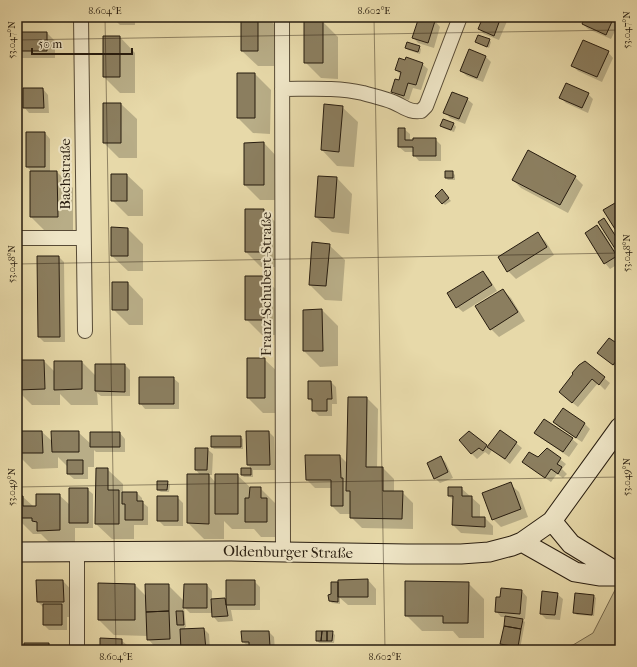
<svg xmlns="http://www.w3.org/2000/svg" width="637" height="667" viewBox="0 0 637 667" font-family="'IM FELL French Canon',serif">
<rect width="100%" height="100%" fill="#e7d9a9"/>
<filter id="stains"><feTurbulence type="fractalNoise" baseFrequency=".005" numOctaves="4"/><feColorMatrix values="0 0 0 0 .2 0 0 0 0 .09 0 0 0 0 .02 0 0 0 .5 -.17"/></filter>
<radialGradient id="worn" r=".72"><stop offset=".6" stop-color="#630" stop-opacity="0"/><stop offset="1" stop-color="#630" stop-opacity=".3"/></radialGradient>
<path fill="#c6b98f" stroke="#766a4f" d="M615 590 620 591V650H550L573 645 593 633Z"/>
<path fill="#0003" d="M112 17H135V25H120Z
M242 17H267L274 24V66H258L242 51Z
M420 17 435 21 440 27 434 48 418 43 413 37Z
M484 17H506L508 19 499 40 484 34 479 29Z
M586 17H616L620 21 611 39 588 29 583 24Z
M323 22 338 37V79L321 78 305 62Z
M17 33H47L55 41V58H17Z
M120 37 135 53V93H120L104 77Z
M489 40 491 42 489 48 476 42Z
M419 47 421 49 420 54 408 50 406 48Z
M470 50 486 57 491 62 483 82 467 76 461 71Z
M608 52 613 58 602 82 578 71 573 66Z
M422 64 428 69 421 90 413 88 409 100 398 97 393 91 399 81 401 75 396 70Z
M255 74 271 90 270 134 253 133 238 118Z
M43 89 48 95 49 113H29L24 107Z
M588 94 593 99 588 113 566 103 561 98Z
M467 99 473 104 465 124 450 118 445 112Z
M104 104H121L137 119V158H119L104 143Z
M342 107 358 122 354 167 337 166 322 150Z
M443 120 454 124 456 127 454 132 443 128 441 125Z
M404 129 410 134V141L435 139 441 145V161H419L414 155V152H405L399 147Z
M45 133 50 139V172H57L73 188V232H46L31 217V171L27 167Z
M264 143 279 159V200H260L245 185Z
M452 172 455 175V180H448L446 178Z
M127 175 143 190V216H128L112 200Z
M575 177 583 185 568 213 521 188 513 180Z
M337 178 352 194 349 234 332 232 316 217Z
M442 191 451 201 445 205 436 196Z
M264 210 279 226V267H261L246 252Z
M604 219 609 225 620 242V254L600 222Z
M597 226 603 232 620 259V263L610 269 605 263Z
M128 229 143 244V271H128L112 256Z
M538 234 546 242 554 255 516 279 508 271Z
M329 245 345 260 342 301 325 300 310 285Z
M59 257 64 262 65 342H44L39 337Z
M483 272 488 277 497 291 463 312 457 307Z
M264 277 279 293V335H262L246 319Z
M128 283 143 299V325H129L113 309Z
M503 290 511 298 525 321 499 337 491 329Z
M322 310 338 326V366L320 367 304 351Z
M17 331 20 333V346H17Z
M620 343V371L599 353 618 346Z
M264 359 280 374V413H263L248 398Z
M17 361H44L55 372 82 362 96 376 125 365 130 370V396H101L97 393 98 405H71L60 394V405H32L17 390Z
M585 362 610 383 605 390 598 383 578 407 565 397Z
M173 378 179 383V409H145L140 403Z
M331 382 336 387 337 404H332V416H319L313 410V403L309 399Z
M367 398 378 409 377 468H383L394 479V492H402L413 503V529L362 528 351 517V514H340L332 506V488H315L307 480 306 456H340L348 464Z
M563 409 585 424 590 429 582 442 560 428 554 422Z
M544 420 572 439 578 444 569 457 541 438 536 433Z
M17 432H42L53 442 78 432 91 444 120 433 125 439V452H96L94 450V467H88V479H74L68 474V467L58 457V468L32 469 17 454Z
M269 432 274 437 275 470H253V477H244L242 475V469H252L248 465Z
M469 432 488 447 516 443 522 448 510 464 492 450 489 455 485 452 477 459 471 453Z
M212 437H240L243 439V449H214L212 447Z
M207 449 213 454 212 475H209L216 483 237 475 251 488H260L276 504V508L282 514V537H261L254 529H232L224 521V539H204L188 523 200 475 196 470Z
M547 449 566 464 562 469 567 474 563 478 557 474 551 482 529 467 523 462 538 458Z
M441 457 446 463 453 478 440 483 435 478Z
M107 469 123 484V493H137L142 498V502L148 507V525H134V539H112L96 524Z
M167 482 170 485 169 492H161L158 490Z
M510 484 519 492 528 517 501 527 493 519Z
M461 488 480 505V518H485L493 526V535L461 533 453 525 454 501 449 496Z
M87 489 93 494V528H75V546H53L41 534H33L17 518V497H23L33 506H37L59 495 70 505Z
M177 497 183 503V526H164L158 520Z
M368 580 376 589V605H348L340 598V604L332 603 330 601 332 595Z
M63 581 78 597 79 617H67V630H49L44 625V608L38 602Z
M254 581 260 587V610H231L233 621 218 622 213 616V613H190L184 607 186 627H185V630L204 629 209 634 210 650H148H158L148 639V636L114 635 99 620 135 585 147 597 168 585 184 601 207 585 212 591V600L225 599 227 601Z
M468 583 484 599V638H459L453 631H422L406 615Z
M17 587 21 591 20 624H17Z
M522 591 527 597 525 619H521L525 622 520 649 504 646 501 644 506 617H501L496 611 501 598Z
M557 594 563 599 560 620 546 619 541 614Z
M594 596 596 598 594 616 577 615 574 612Z
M17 629 20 632V650H17Z
M269 632 274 637 275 650H253L243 642Z
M332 632 335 635 334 643H319L317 640Z
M121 640 127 645V650H101Z
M49 644 54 650H25Z"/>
<path fill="#8b7e5f" stroke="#271c0f" d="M241 17H258V51H241Z
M419 17H425L435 21 428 43 412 38Z
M483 17H501L494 36 478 29Z
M585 17H614L606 35 582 24Z
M304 21H323V63H304Z
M17 32H47V51H17Z
M478 35 490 39 487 47 475 42Z
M103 36H120V77H103Z
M583 40 609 51 597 77 571 66Z
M407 42 420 46 418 52 405 48Z
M469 49 486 56 477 78 460 71Z
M406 57 423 63 416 85 408 83 404 96 391 92 395 79 399 80 401 72 395 70 399 58 405 60Z
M237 73H255V118H237Z
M566 83 589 93 582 108 559 98Z
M23 88H43L44 108H23Z
M452 92 468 98 459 119 443 113Z
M103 103H121V143H103Z
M324 104 343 106 339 152 321 150Z
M443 119 454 123 451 130 440 126Z
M398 128H405V140H413V138H436V156H413V147H398Z
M26 132H45V167H26Z
M264 142V185H244V143Z
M528 150 576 176 560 205 512 180Z
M30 171H57L58 217H30Z
M445 171H453V178H445Z
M111 174H127V201H111Z
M318 176 337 177 334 218 315 217Z
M442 189 449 198 442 204 435 196Z
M615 203 620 210V237L603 210Z
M245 209H264V252H245Z
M604 218 620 243 619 255 598 222Z
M597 225 617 256 604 264 585 233Z
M111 227 128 228V256H111Z
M538 232 547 247 507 272 498 257Z
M312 242 330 244 326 286 309 285Z
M37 256H59L60 337H38Z
M483 271 492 285 456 308 447 293Z
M245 276H264V320H245Z
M112 282H128V310H112Z
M503 289 518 312 490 330 475 306Z
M322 309 323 351H303V310Z
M609 338 618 344 620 341V356L613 365 597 353Z
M247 358H265V398H247Z
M17 360H44L45 389 17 390Z
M54 361H82V389L54 390Z
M585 361 605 377 599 385 592 379 572 403 559 392 573 374 572 373 579 365Z
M95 364H125V392L95 391Z
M139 377H174V404H139Z
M308 381H331L332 399H327V411H312V399H308Z
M348 397H367L366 467H383V491H403L402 519 350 518V491H346Z
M563 408 585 423 576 438 553 422Z
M544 419 573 438 563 452 534 433Z
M500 430 517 442 505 459 487 447Z
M17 431H42L43 453H17Z
M51 431H79V452H52Z
M246 431H269L270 465H247Z
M469 431 487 445 483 451 479 448 471 454 459 440Z
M90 432H120V447H90Z
M211 436H241V447H211Z
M195 448H208L207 470H195Z
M547 448 561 458 557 464 562 467 558 474 551 469 545 478 522 462 529 452 538 457Z
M305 455H340L341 478H343V506H331V480H306Z
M441 456 448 472 434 479 427 463Z
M67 460H83V474H67Z
M96 468H108V490H119V524H95Z
M241 468H251V475H241Z
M187 474H209V524L187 523Z
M215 474H238V514H215Z
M157 481H168L167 490H157Z
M511 482 521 509 492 520 482 493Z
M250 487H261V498H267V522H245V498H249Z
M448 487H462V496H472V517H485V527L452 525 453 496H448Z
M69 488H88V523H69Z
M122 492H137V501H143V520H125V504H122Z
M36 494H60V530L37 531V522L32 521V518H17V496H23V506H36Z
M157 496H178V521H157Z
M368 579V597H338V580Z
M36 580H63L64 602H37Z
M226 580H255V605H226Z
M405 581 469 582 468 623H443V616H405Z
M331 582H338V602L329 601 328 595 331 594Z
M98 583 135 584V620H98Z
M145 584H169V611L146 612Z
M184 584H207V608H183Z
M501 588 522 590 520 614 495 612 496 597H500Z
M542 591 558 593 555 615 540 614Z
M575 593 594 595 592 615 573 613Z
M225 598 228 616 212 617 211 599Z
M43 604H62V625H43Z
M169 611 170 639 147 640 146 612Z
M176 611H183L184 625H177Z
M505 616 523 619 521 629 504 626Z
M504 626 521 629 518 647 500 644Z
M204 628 206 650H181L180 629Z
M241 631H269L270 647H249V642H242Z
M316 631H322L321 641H316Z
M322 631H327V641H321Z
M327 631H333L332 641H327Z
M100 638 122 639V650H100Z
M24 643H49V650H24Z
M147 649H166V650H147Z"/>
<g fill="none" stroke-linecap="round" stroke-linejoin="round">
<g stroke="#574b36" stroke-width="16">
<path id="street" d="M81 17 85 331
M282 17 283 552
M282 89C309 89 337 87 363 93 373 96 383 98 393 102 403 106 410 113 421 111L426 106 460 17
M17 238H83
M77 552V650"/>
</g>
<g stroke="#271c0f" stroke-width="21">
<path id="secondary" d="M552 521 571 544 620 574
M522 542 575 572 599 576H620
M17 552 231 551 407 554H461L489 552 512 546 522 542 552 521 620 427"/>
</g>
<use href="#street" stroke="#efe6c7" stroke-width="14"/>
<use href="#secondary" stroke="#efe6c7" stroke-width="19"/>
</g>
<path fill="none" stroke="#271c0f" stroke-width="1" stroke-opacity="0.45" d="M105 17 116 650M374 17 385 650M17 40 620 30M17 264 620 253M17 487 620 477"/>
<g text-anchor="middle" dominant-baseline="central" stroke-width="4" stroke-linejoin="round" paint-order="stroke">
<g font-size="15" fill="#271c0f" stroke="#efe6c7">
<text transform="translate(65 174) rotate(-90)">Bachstraße</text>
<text transform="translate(266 284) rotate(-90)">Franz-Schubert-Straße</text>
<text transform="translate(288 552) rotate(1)">Oldenburger Straße</text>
</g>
</g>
<rect width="637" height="667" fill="none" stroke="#e7d9a9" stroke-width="44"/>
<path d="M32 48v6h100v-6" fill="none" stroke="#271c0f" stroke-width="2"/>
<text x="38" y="48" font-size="12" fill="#271c0f" stroke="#efe6c7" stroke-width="3" paint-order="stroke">50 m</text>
<rect x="22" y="22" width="593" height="623" fill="none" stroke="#271c0f" stroke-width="1.5"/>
<g font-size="10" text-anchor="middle" fill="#271c0f">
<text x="105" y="14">8.604°E</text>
<text x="374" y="14">8.602°E</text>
<text transform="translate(626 30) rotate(-90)" y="4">53.047°N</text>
<text transform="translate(11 40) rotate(-90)" y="4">53.047°N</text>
<text transform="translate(626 253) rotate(-90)" y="4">53.048°N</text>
<text transform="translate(11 264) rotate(-90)" y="4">53.048°N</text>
<text transform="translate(626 477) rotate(-90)" y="4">53.049°N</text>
<text transform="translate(11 487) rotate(-90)" y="4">53.049°N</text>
<text x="116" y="660">8.604°E</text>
<text x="385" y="660">8.602°E</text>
</g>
<rect width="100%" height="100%" filter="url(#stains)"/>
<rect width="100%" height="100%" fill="url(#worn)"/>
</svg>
